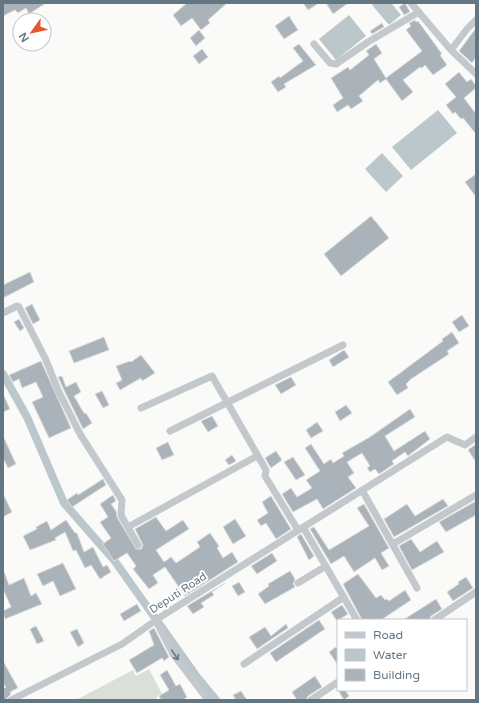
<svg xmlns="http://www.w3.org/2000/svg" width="479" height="703" viewBox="0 0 479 703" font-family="'Varela Round',sans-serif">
<rect width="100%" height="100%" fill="#fafaf8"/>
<path fill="#dadfd7" d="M149 669 162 694 157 696 156 700H76L133 670 136 676Z"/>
<path fill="#bbc7cb" d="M374 3H391L401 15 389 25 372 5Z
M349 15 366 36 336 60 319 39Z
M438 110 457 133 411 170 392 147Z
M382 153 403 176 386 192 365 169Z"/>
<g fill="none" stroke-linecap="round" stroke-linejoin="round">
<path stroke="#bbc7cb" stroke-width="8" d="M3 374 27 417 64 503 114 560 197 677 216 700"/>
</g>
<path fill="#aab3b9" stroke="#dcdcda" d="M3 3H46L29 14 26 8 18 13 15 10 3 16Z
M187 3H227L208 20 210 23 201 30 192 18 181 26 173 15Z
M303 3H319L308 10Z
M326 3H348L333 14Z
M405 3 410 12 404 15 399 7Z
M289 16 298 30 284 39 275 26Z
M415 20 416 22 418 21 442 54 440 55 447 65 433 75 425 65 422 68 420 67 403 80 413 92 402 101 386 79 380 83 378 80 359 96 363 101 351 109 348 105 337 112 333 105 343 98 331 78 348 67 350 70 369 55 366 51 376 44 382 53 374 59 386 78 422 51 406 30 411 26 409 23Z
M382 23 384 27 372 34 370 31Z
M476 28V57L472 63 459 51Z
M199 30 205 38 196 46 190 38Z
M299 44 316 65 284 84 286 87 278 92 271 82 279 76 280 78 303 61 293 48Z
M202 49 208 57 199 64 193 56Z
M459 72 467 82 471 79 476 86V88L464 98 476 114V134L463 118 461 119 455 112 453 114 446 105 456 97 445 84Z
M476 174V197L465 182Z
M371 216 389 238 341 276 324 254Z
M30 272 34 282 3 298V285Z
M32 304 40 320 33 324 25 308Z
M462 315 469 326 459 332 452 322Z
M19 319 24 328 20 331 14 322Z
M452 332 459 343 447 351 449 354 411 379 406 384 408 388 397 395 388 382 443 341 442 339Z
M104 337 109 350 74 363 69 351Z
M344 350 349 357 333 367 329 360Z
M141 355 155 373 142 381 141 378 120 390 116 383 122 380 116 366 130 361 131 362Z
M41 361 71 428 49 438 32 402 43 397 36 382 22 388 19 379 13 382 9 375Z
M62 376 66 387 76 382 81 392 74 396 82 410 85 414 86 413 92 423 83 429 63 388 58 377Z
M291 377 296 385 281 394 275 385Z
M102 391 109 405 103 408 95 394Z
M3 394 10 409 3 412Z
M346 405 352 413 340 421 335 412Z
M410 409 415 417 385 436 394 451 425 431 430 439 408 456 405 452 392 461 394 464 379 474 375 469 370 472 367 468 370 466 362 453 347 462 354 473 348 477 356 488 323 509 317 499 293 512 282 494 291 488 297 497 312 488 306 480 320 471 305 448 311 444 324 464 331 459 333 463 344 456 342 453 370 437Z
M212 416 218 426 208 432 201 421Z
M317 422 323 431 311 438 306 430Z
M3 436 16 464 8 468 3 458Z
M168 442 174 455 162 460 156 448Z
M476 444V462L468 450Z
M276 451 282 460 271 468 265 458Z
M232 455 236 461 229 465 225 460Z
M293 457 305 475 296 480 284 462Z
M103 479 106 485 72 507 67 500 77 493 78 495Z
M3 494 12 512 3 517Z
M113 495 116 501 111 504 116 511 117 517 136 549H141L143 545 135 529 156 517 166 531 183 520 189 529 156 550 164 562 171 557 176 563 200 547 197 542 210 533 219 546 217 548 223 558 232 552 238 562 185 596 165 567 153 575 158 583 149 589 133 569 136 566 127 553 114 561 103 544 111 538 100 522 108 517 100 504Z
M271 496 291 529 276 539 266 523 261 526 257 520 268 513 262 502Z
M443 499 448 506 394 537 384 519 407 504 415 516Z
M476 501V515L446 532 439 522Z
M364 504 389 548 381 553 389 566 382 570 375 558 354 572 344 556 331 564 310 529 314 527 329 550 369 526 357 508Z
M235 519 246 536 233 544 223 527Z
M66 520 75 533H77L84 552 93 547 103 567 107 565 111 572 100 579 91 565 85 568 76 550 73 551 65 532 55 538 56 540 30 550 23 536 37 529 36 527 47 521 51 530Z
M301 534 314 556 309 560 297 537Z
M411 539 420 552 437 541 444 552 412 570 399 546Z
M272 553 277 561 257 574 251 566Z
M63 563 76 589 60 596 53 581 43 586 37 574Z
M3 569 9 585 24 578 31 596 36 593 42 604 5 619 3 611 11 607 3 589Z
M290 571 295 579 293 584 295 587 265 604 258 594 269 586 268 584Z
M358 574 376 598 381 595 385 600 387 599 389 601 405 590 411 600 381 620H362L343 584Z
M466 577 473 588 453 601 447 592 459 584 458 582Z
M239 582 245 592 238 596 232 586Z
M225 583 212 592 214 595 201 603 204 607 193 614 187 606Z
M436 599 442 609 431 616 429 620H403Z
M137 604 141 611 124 621 120 614Z
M342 605 348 614 337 621 331 612Z
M319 620 325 629 276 662 270 653Z
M286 624 288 628 257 649 249 637 265 627 271 636Z
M36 626 44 641 37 644 30 629Z
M154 628 169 657 164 661 162 658 137 673 129 660 154 645 149 631Z
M77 629 84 643 78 647 70 632Z
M336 647 338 650V665L329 652Z
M3 661 18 688 10 692 11 694 5 700H3V689L6 687 3 683Z
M167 670 176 686 180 684 187 697 183 700H161L159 696 169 690 160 675Z
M315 676 322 687 308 696 306 700H297L292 692Z
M338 690H345L349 696 344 700Z
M241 691 247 700H236L233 695Z"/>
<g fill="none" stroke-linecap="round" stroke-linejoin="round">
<path stroke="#c3c8cc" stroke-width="7" d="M411 3 451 50 476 74
M314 44 330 63 336 64 368 42 419 12
M451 50 467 29 476 20
M3 313 17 306 19 307 46 360 58 390 80 434 122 500 121 515 138 545
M141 408 212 376 266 470 265 476 298 530
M170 431 343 345
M362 490 417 588
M128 527 257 456
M303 527 357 620
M393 544 476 495
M298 583 326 566
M434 620 476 592
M156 621 173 654 208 700
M244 664 344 597
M11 700 122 644 165 614 447 437 465 445 476 437
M311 700 338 682"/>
</g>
<defs><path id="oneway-shaft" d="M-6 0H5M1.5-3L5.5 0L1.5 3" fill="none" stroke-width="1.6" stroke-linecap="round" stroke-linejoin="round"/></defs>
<use stroke="#6a7a87" href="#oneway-shaft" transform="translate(175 655) rotate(57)"/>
<g text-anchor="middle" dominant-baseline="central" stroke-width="4" stroke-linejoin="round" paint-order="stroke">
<g font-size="11" fill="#657683" stroke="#fff">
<text transform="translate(178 593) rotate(-33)">Deputi Road</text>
</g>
</g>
<rect width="479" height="703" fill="none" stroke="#657683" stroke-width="8"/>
<rect x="337" y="619" width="130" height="72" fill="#ffffff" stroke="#c1c8cd"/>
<rect x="345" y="632" width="20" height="6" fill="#c3c8cc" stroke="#c1c8cd"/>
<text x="373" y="639" font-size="12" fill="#657683">Road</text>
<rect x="345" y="649" width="20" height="12" fill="#bbc7cb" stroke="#c1c8cd"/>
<text x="373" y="659" font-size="12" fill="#657683">Water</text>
<rect x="345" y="669" width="20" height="12" fill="#aab3b9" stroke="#c1c8cd"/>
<text x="373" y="679" font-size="12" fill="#657683">Building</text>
<g transform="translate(32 32) rotate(237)"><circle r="19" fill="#ffffff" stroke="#c1c8cd"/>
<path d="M0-3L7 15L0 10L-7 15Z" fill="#e4572e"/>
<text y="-6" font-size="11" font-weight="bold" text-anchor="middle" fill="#657683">N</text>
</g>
</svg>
